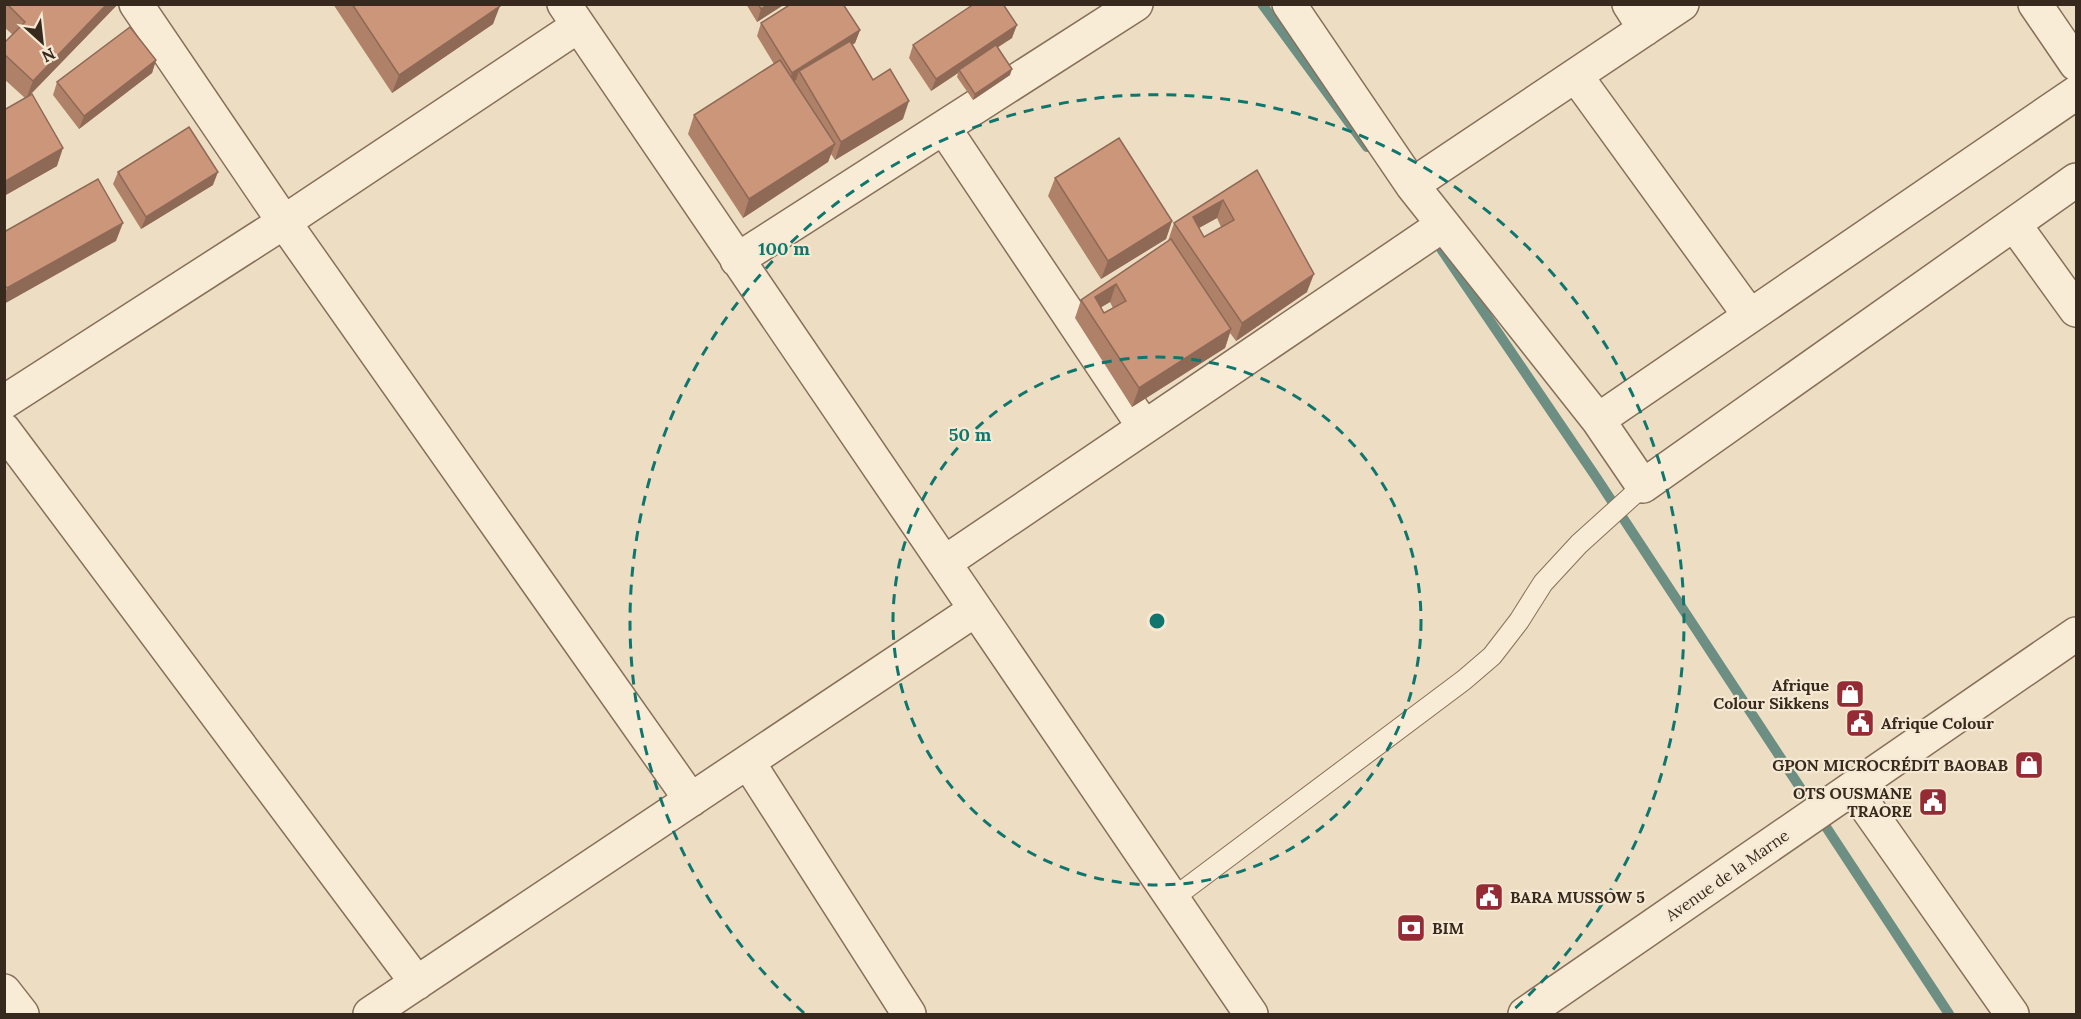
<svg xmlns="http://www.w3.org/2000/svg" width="2081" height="1019" viewBox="0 0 2081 1019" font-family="Lora,serif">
<rect width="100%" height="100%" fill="#eddec3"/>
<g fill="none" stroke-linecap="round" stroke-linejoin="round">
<path stroke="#6c8e83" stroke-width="10" d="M1262 4 1367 147
M1435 240 1596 477 1949 1014"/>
<g stroke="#876f5a" stroke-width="22">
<path id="service" d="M1172 899 1464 680 1492 656 1519 621 1543 583 1579 544 1643 486"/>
</g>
<g stroke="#876f5a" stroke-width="36">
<path id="minor" d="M136 4 284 222 691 800
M564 4 1251 1014
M1289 4 1412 185 1598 420 1643 486 2076 180
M1629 4 1645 29
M2035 4 2076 64
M1576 76 1750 316
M944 128 1144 427
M1412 185 1682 4
M2014 224 2076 310
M737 260 1136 4
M4 402 284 222 578 26
M1598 420 2076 93
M4 430 417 983
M944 563 1443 225
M748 762 909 1014
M1853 788 2012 1014
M4 991 22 1014
M370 1014 975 610"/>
</g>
<g stroke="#876f5a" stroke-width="36">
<path id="tertiary" d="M1525 1014 2076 634"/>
</g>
<use href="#service" stroke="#f8ecd6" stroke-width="20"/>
<use href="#minor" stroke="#f8ecd6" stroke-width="33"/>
<use href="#tertiary" stroke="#f8ecd6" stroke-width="33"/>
</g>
<path fill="#af8169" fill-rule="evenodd" d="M4 4H118L29 96 57 166 4 196V110L25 98 4 79V43L13 35 4 27Z
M333 4H499L493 24 392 93Z
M746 4H785L757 22Z
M761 23 860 30 855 43 852 45 873 80 903 119 835 160 831 154 828 162 743 218 688 134 694 115 774 64 757 36Z
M1012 38 998 47 1010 75 973 100 957 77 958 73 931 91 909 58 913 45Z
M156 60 152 73 79 129 53 95 57 82Z
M1257 170 1307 292 1236 341 1230 333 1225 348 1132 407 1075 318 1081 300 1168 241 1174 223ZM1217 218 1221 227 1204 237 1199 228ZM1110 302 1113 308 1104 313 1101 307Z
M118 172 213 185 141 229 113 184Z
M1055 178 1172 221 1166 239 1101 279 1048 196Z"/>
<path fill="#8e6955" d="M107 4H118L26 99 33 81Z
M769 4H785L757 22 761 9Z
M500 6 493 24 392 93 399 75Z
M1017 25 1012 38 960 72 959 70 958 73 931 91 936 79Z
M860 30 855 43 802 76 799 71 796 80 788 85 792 73Z
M156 60 152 73 79 129 84 116Z
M1012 69 1010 75 973 100 975 94Z
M909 101 903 119 835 160 841 142Z
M835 144 828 162 743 218 749 199Z
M63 148 57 166 4 196V182Z
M218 172 213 185 141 229 146 217Z
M1223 200 1217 218 1186 235 1193 217Z
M1172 221 1166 239 1101 279 1108 261Z
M123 223 116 241 4 304V294L7 288Z
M1314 274 1307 292 1236 341 1242 323Z
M1116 284 1110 302 1090 314 1095 297Z
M1231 329 1225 348 1132 407 1139 388Z"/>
<path fill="#cb967a" stroke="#8e6955" stroke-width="1.5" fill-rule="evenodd" d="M7 4H107L33 81 4 54V43L25 22Z
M352 4H499L500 6 399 75Z
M758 4H769L761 9Z
M791 4H843L860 30 792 73 761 23Z
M974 4H1003L1017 25 936 79 913 45Z
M130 27 156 60 84 116 57 82Z
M850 41 873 80 890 69 909 101 841 142 799 71Z
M996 45 1012 69 975 94 959 70Z
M780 60 835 144 749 199 694 115Z
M32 94 63 148 4 182V110Z
M189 127 218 172 146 217 118 172Z
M1119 138 1172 221 1108 261 1055 178Z
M1257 170 1314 274 1242 323 1174 223ZM1223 200 1234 220 1204 237 1193 217Z
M98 179 123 223 7 288 4 285V232Z
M1171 239 1231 329 1139 388 1081 300ZM1116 284 1126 301 1104 313 1095 297Z"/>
<g fill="none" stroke="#0f766e" stroke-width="3" stroke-dasharray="10 8">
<circle cx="1157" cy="621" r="264"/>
<path d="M804 1013A527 527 0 1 1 1510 1013"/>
</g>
<defs>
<g id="shop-square" transform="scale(1.5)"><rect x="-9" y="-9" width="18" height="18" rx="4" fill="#952b34" stroke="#f5e9d3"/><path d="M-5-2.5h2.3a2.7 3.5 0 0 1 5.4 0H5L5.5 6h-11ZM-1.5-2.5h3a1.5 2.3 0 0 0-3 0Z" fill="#fff"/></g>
<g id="civic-square" transform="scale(1.5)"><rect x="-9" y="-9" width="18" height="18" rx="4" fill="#952b34" stroke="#f5e9d3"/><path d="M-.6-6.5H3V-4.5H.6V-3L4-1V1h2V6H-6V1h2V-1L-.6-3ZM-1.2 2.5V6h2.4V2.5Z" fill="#fff"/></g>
<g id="bank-square" transform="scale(1.5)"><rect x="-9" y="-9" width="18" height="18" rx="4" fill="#952b34" stroke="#f5e9d3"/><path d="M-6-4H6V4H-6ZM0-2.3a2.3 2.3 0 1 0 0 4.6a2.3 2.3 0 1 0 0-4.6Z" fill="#fff"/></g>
</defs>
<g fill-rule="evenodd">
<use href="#shop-square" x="1850" y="694"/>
<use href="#civic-square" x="1860" y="723"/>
<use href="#shop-square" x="2029" y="765"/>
<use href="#civic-square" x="1933" y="802"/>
<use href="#civic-square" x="1489" y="897"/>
<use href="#bank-square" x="1411" y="928"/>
</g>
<g text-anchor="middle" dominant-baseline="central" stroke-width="4.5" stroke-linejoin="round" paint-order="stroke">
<g font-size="16" font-weight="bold" fill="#37291e" stroke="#f5e9d3" text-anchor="end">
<text x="1829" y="685">Afrique<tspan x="1829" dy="18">Colour Sikkens</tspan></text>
<text x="1881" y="723" text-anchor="start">Afrique Colour</text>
<text x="2008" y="765">GPON MICROCRÉDIT BAOBAB</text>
<text x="1912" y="793">OTS OUSMANE<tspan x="1912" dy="18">TRAORE</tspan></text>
<text x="1510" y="897" text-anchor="start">BARA MUSSOW 5</text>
<text x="1432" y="928" text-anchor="start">BIM</text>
</g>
<g font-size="16" fill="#37291e" stroke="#f5e9d3">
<text transform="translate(1727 875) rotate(-35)">Avenue de la Marne</text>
</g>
</g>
<circle cx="1157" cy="621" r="9" fill="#0f766e" stroke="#f5e9d3" stroke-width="3"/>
<g font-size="18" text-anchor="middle" font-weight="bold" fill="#0f766e" stroke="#f5e9d3" stroke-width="4.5" stroke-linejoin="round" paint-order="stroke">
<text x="784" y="255">100 m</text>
<text x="970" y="441">50 m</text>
</g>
<rect width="2081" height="1019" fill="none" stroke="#37291e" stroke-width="12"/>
<g transform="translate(42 42) rotate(153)" stroke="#f5e9d3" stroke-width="4.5" paint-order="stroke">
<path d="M0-4.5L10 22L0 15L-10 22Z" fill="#37291e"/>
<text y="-9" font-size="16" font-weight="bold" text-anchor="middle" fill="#37291e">N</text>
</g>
</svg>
